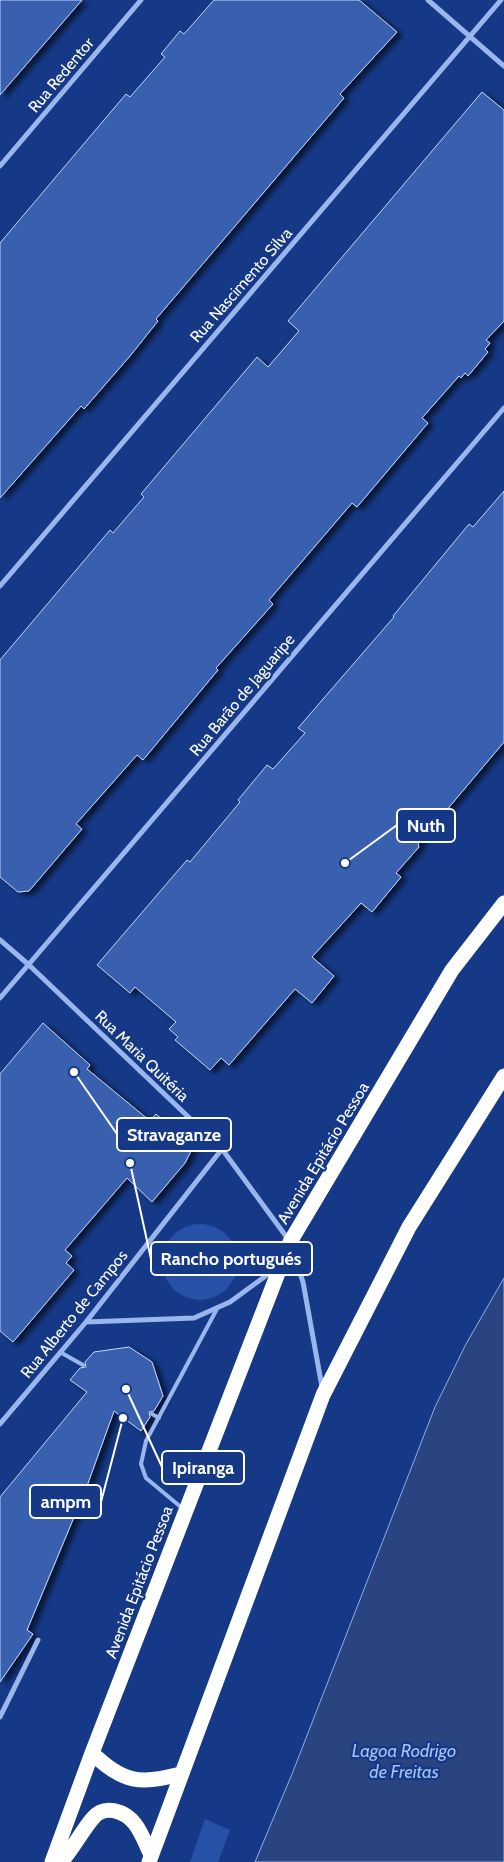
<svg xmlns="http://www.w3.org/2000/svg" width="504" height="1862" viewBox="0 0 504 1862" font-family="Cabin,sans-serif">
<defs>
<filter id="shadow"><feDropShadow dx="5.5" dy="3" stdDeviation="2.5" flood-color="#0009"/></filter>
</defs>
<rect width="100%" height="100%" fill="#153987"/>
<path fill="#2751a6" d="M162 1262a38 38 0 1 1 76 0a38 38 0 1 1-76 0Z
M205 1819 230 1830 218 1862H190Z"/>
<path fill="#29447e" stroke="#8caff1" d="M504 1278V1862H255L292 1774 435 1407 466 1344Z"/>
<path fill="#3960af" stroke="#c0d4fb" filter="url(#shadow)" d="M0 0H82L0 95Z
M214 0H359L397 32 340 94 344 98 156 319 158 321 130 356 84 409 81 406 0 498V243L126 94 130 97 165 57 161 54 180 31 184 34Z
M482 92 504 110V321L486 340 490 343 485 349 488 352 468 376 465 373 461 378 459 376 422 418 428 423 357 507 352 503 269 600 273 604 216 668 218 670 143 760 137 755 76 824 82 829 29 891 18 892 0 877V660L110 530 113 533 144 497 141 494 257 357 268 367 299 331 288 321Z
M504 491V742L418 844 419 847 396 873 401 877 372 912 361 903 312 957 334 976 312 1003 295 989 229 1065 221 1058 210 1070 175 1040 178 1037 169 1029 176 1022 135 987 130 993 97 965 187 860 190 862 240 802 238 800 267 765 273 769 305 733 298 728 394 617 393 616 469 524 473 527Z
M43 1023 90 1065 87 1069 150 1121 156 1114 174 1130 184 1119 189 1123 191 1151 185 1163 152 1202 127 1178 65 1250 72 1256 66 1263 74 1270 13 1342 0 1331V1074Z
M129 1347 152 1362 163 1396 154 1411 149 1412 150 1417 141 1431 114 1411 87 1486 27 1630 33 1634 0 1682V1497L87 1392 70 1380 80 1368 86 1367 85 1362 94 1352Z"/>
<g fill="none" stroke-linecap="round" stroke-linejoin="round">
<path stroke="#9ab6ee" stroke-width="4" d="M60 1352 83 1365
M152 1414 159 1418
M182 1508 146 1478 141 1464 146 1441 218 1307"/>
<path stroke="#9ab6ee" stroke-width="5" d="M428 0 504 66
M0 166 141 0
M0 586 501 0
M0 940 29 965 222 1149 288 1239
M0 998 504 408
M291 1247 303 1282 322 1387
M86 1322 194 1318 230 1302 267 1275 275 1263
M0 1424 86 1322 222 1149
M0 1717 38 1640"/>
<path stroke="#fff" stroke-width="15" d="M92 1753C124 1784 140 1784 181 1774
M52 1862 92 1753 290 1242 452 970 504 903
M61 1862C73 1849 81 1832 93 1818 105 1804 125 1811 135 1824 142 1833 146 1845 151 1855
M149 1862 323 1395 409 1227 504 1076"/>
</g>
<g text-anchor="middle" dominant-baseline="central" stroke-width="4.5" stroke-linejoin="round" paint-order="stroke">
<g font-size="16" fill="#fff" stroke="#153987">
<text transform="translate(61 75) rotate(-50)">Rua Redentor</text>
<text transform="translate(241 285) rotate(-49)">Rua Nascimento Silva</text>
<text transform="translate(242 695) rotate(-50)">Rua Barão de Jaguaripe</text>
<text transform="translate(142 1056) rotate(44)">Rua Maria Quitéria</text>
<text transform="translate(323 1153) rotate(-59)">Avenida Epitácio Pessoa</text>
<text transform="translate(74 1314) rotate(-51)">Rua Alberto de Campos</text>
<text transform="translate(139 1582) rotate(-69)">Avenida Epitácio Pessoa</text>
</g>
<g font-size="18" font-style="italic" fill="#a6c1f6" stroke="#153987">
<text x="404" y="1751">Lagoa Rodrigo<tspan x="404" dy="21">de Freitas</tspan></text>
</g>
</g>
<path fill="none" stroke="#fff" stroke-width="2" d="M345 863L397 825M74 1072L117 1134M130 1163L151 1259M126 1389L162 1467M123 1418L101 1502"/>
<g fill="#fff" stroke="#153987" stroke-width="2">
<circle cx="345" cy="863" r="5"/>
<circle cx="74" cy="1072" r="5"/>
<circle cx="130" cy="1163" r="5"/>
<circle cx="126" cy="1389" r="5"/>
<circle cx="123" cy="1418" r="5"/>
</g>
<g fill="#153987" stroke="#fff" stroke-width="2">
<rect x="397" y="809" width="58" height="33" rx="5"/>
<rect x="117" y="1118" width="114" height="33" rx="5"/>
<rect x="151" y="1242" width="161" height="33" rx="5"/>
<rect x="162" y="1451" width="82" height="33" rx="5"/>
<rect x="30" y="1485" width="71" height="33" rx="5"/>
</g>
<g font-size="18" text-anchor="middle" font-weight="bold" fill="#fff">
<text x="426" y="832">Nuth</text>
<text x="174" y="1141">Stravaganze</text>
<text x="231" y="1265">Rancho portugués</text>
<text x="203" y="1474">Ipiranga</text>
<text x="66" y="1508">ampm</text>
</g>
</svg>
